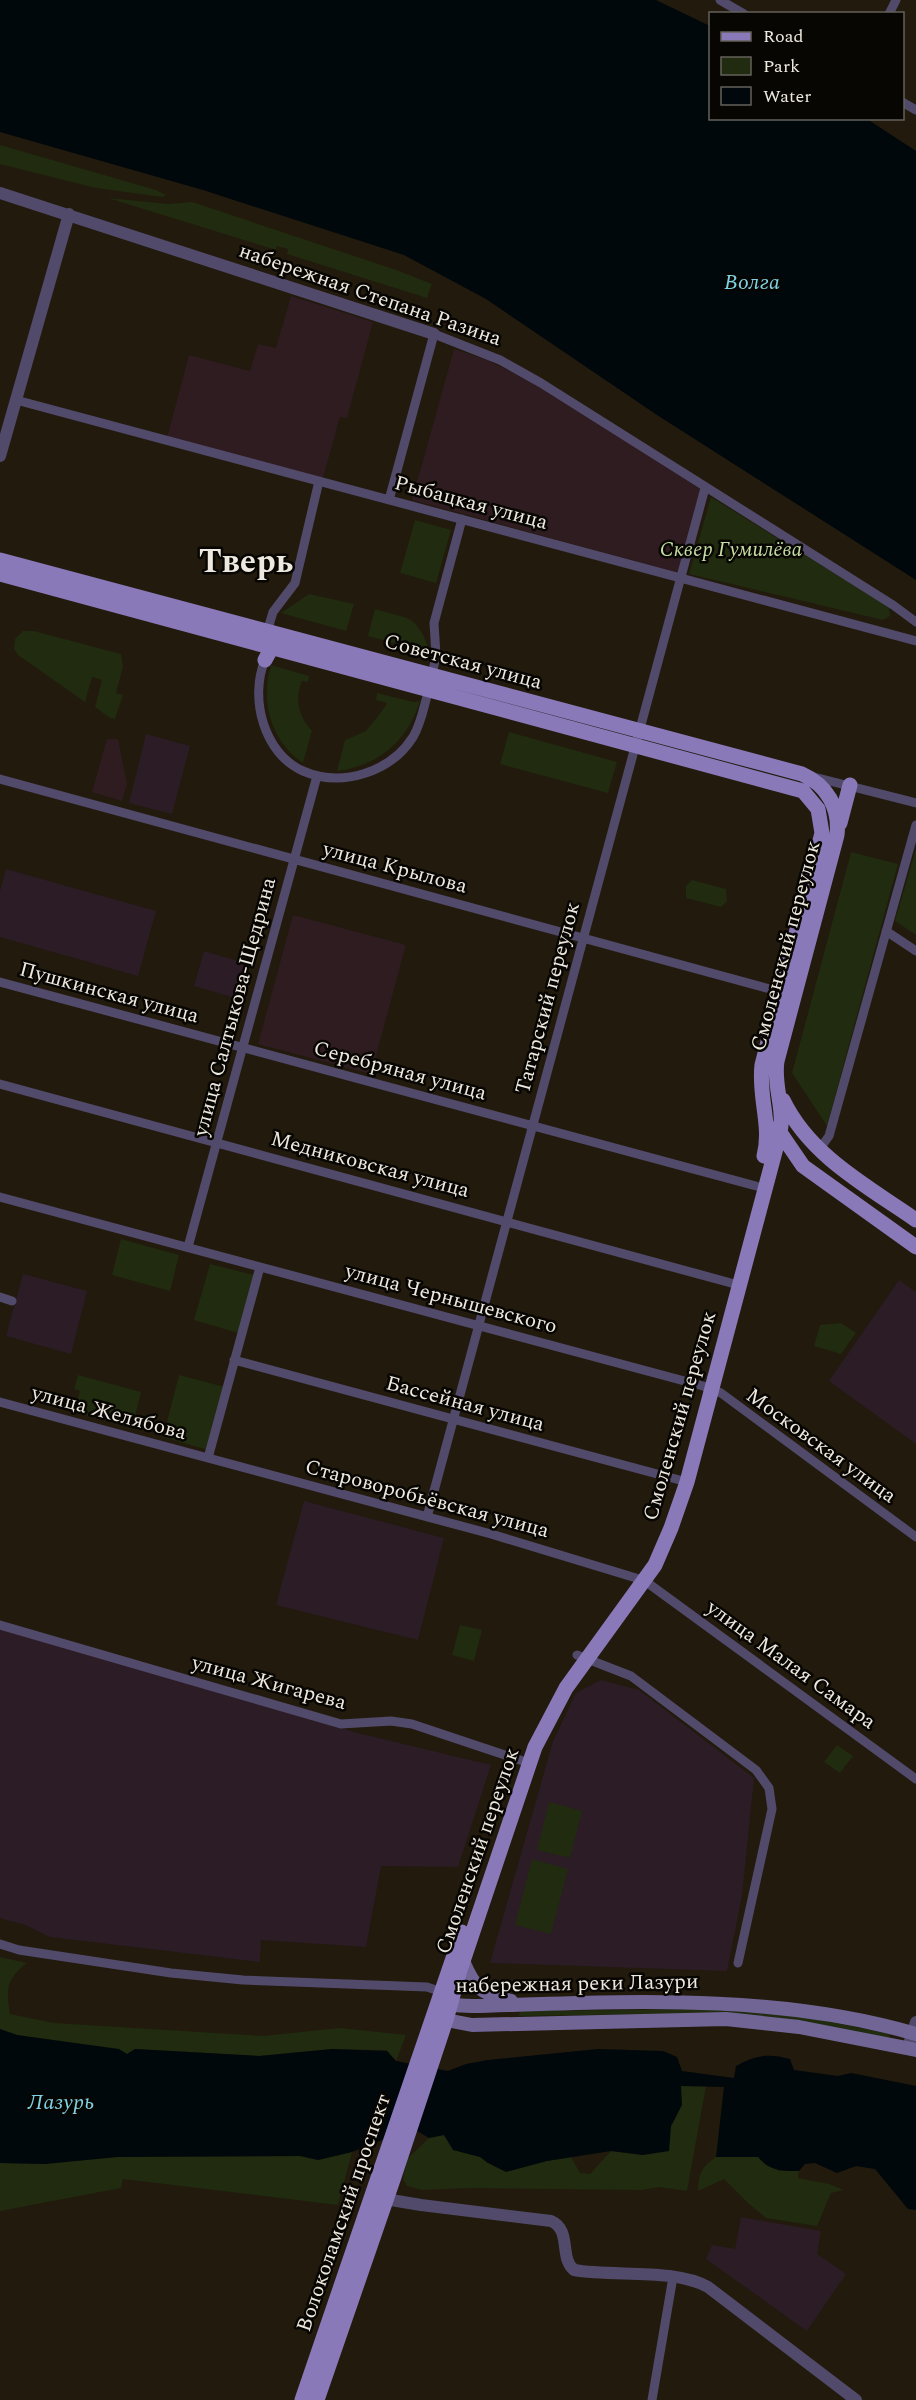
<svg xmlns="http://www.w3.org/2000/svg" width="916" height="2400" viewBox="0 0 916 2400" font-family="Spectral,serif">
<rect width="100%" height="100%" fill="#211a0d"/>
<path fill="#2c1c26" d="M146 734 190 746 172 814 129 803Z
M6 869 156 911 138 976 0 937V891Z
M204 951 248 964 238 999 194 986Z
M23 1274 87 1291 71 1354 6 1336Z
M899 1280 916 1292V1444L829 1381Z
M304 1501 444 1538 418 1640 276 1605Z
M0 1629 358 1733 491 1765 458 1867 381 1866 366 1947 261 1940 260 1962 50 1937 25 1925 0 1918Z
M601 1680 639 1690 754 1778 742 1896 727 1971 490 1963 553 1741 576 1693Z
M741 2217 821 2231 817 2254 846 2274 807 2331 706 2259 712 2245 735 2249Z"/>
<path fill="#2f1c20" d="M291 296 373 322 347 418 340 417 323 478 167 438 189 355 250 371 258 344 276 348Z
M454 349 487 360 541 387 703 491 679 573 412 500Z
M107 739H118L127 784 122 801 92 792Z
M293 915 406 945 371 1074 258 1044Z"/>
<path fill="#212b0f" d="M0 145 156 190 166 195 163 197 96 188 0 164Z
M108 198 169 204 192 202 399 271 432 284 427 298 287 254 288 249 277 246 276 250Z
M711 497 889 607 890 616 883 620 689 574Z
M415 520 451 530 436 583 400 573Z
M309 594 354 604 346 631 281 613Z
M375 609C415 621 415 614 431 653L368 636Z
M23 631H34L121 654 123 667 116 693 123 695 115 719 110 718 95 707 102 680 92 677 85 702 18 655 14 649 15 639Z
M271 665 309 676 308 682 302 681C294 699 299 716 312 731L303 763C271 741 260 702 271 665Z
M377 693 414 702 420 701C408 741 378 766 337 771L345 740 366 731 385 707 387 703 376 700Z
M509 732 617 762 608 793 500 764Z
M916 849V935L895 921Z
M851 852 898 864 827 1126 792 1073Z
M692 880 726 889 727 901 721 907 686 898V886Z
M121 1239 179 1255 170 1291 112 1275Z
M210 1264 254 1275 238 1333 194 1320Z
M841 1323 856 1333 841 1354 814 1346 820 1325Z
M78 1375 141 1392 132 1428 74 1412 80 1391 74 1389Z
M179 1375 225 1387 208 1450 163 1437Z
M460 1625 482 1630 474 1661 452 1655Z
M837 1745 853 1756 840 1773 824 1762Z
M549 1802 582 1811 570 1858 537 1850Z
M532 1859 568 1869 551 1934 515 1925Z
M0 1957 27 1963C6 1979 6 1989 10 2014L54 2023 263 2036 340 2028 406 2035 396 2061 386 2050 332 2049 259 2056 135 2049 127 2054 17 2035 0 2029Z
M725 2009 802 2016 890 2034 889 2038 724 2013 519 2016 520 2011Z
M681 2085 706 2086 687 2191 659 2187 642 2190 470 2188 422 2190 407 2186 403 2179 407 2159 429 2138 444 2135 454 2150 481 2157 488 2163 547 2161 571 2157 580 2173 590 2174 611 2151 643 2155C667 2131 682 2123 681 2085Z
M352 2152 338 2205 123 2179 121 2188 0 2211V2163L45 2164 117 2157 301 2156 318 2160Z
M716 2157H759L779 2171H799L798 2178 829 2184 844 2190 831 2193 817 2226 766 2218 749 2204 724 2179 698 2191C699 2172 701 2168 716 2157Z"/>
<path fill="#00080c" d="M0 0H656L710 26V118L867 119 916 151V580L657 415 486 299 404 255 203 190 0 132Z
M0 2029 17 2035 119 2049 127 2054 135 2049 259 2056 332 2049 387 2051 396 2061 448 2071 466 2064 488 2060 598 2049 663 2051 677 2057 682 2071 734 2078 736 2066C754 2055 770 2053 790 2059L794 2070 838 2076 851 2073 916 2086V2210L908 2209 875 2169 856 2166 837 2173 815 2163 805 2164 799 2171C783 2171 769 2171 758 2157H716L724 2087 681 2086 682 2105 671 2126 669 2151 643 2155 611 2151 547 2161 506 2172 488 2163 480 2157 453 2150 444 2135 429 2138 412 2128 352 2152 318 2160 300 2156 117 2157 45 2164 0 2163Z"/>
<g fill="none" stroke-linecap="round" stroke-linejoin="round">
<path stroke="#524a6a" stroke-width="9" d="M720 0 744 14
M889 14 896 0
M902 102 916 110
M16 400 916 641
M389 500 434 334 500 360 541 383 893 605 916 622
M267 632 273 612 295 583 319 481
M265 660C249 698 264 754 303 771 342 788 391 772 413 737 422 722 424 705 429 689
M432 676 436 655 434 623 462 519
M810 776 916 803
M0 779 781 992
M886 931 916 951
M0 982 756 1186
M0 1084 731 1283
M819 1150 829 1136 916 825
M0 1197 703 1386 721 1393 916 1537
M188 1247 317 776
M0 1297 12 1301
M234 1360 687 1482
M0 1402 491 1534 636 1578
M208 1458 260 1267
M427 1517 705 488
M645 1581 916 1779
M0 1625 341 1724 391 1721 412 1724 529 1763
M577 1655 631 1676 756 1770 769 1788 772 1809 738 1963
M0 1944 19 1950 171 1973 243 1980 427 1987 442 1992
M652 2400 673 2277"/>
<path stroke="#524a6a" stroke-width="12" d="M0 193 434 334
M0 456 69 214
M910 2041 916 2022
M379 2198 421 2205 551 2221C572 2230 559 2258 574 2270 614 2277 674 2268 708 2287L856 2400"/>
<path stroke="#716596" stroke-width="14" d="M463 1961C476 1992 481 1991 511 2001
M916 2034C772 1992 620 2002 472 2006L450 2005 435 2013 446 2020 472 2025 726 2019 799 2027 916 2050"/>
<path stroke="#8a79b9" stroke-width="15" d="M0 560 802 774C827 785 840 808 837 835L777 1061C773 1085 785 1108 780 1133L687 1482 671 1528 655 1565 566 1688 535 1747 460 1970 446 2020 394 2177 317 2400
M0 574 803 791 818 809 822 833 762 1065C758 1097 772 1126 764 1156
M265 660 272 647 281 644
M840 823 850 785
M783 1100C810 1156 867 1186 916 1220
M777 1128 803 1166 916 1247
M302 2400 462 1932"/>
</g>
<g text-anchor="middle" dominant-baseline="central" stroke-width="5" stroke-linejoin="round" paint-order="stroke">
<g font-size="21" fill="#eee9e0" stroke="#080602">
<text transform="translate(370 295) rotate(19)">набережная Степана Разина</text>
<text transform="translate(471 503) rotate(15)">Рыбацкая улица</text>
<text transform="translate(463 662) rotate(15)">Советская улица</text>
<text transform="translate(395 868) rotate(15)">улица Крылова</text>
<text transform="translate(786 946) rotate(-75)">Смоленский переулок</text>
<text transform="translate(109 993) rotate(15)">Пушкинская улица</text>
<text transform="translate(548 998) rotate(-75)">Татарский переулок</text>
<text transform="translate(235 1007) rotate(-75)">улица Салтыкова-Щедрина</text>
<text transform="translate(400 1071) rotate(15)">Серебряная улица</text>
<text transform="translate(370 1165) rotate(15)">Медниковская улица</text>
<text transform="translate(451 1299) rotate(15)">улица Чернышевского</text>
<text transform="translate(465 1404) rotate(15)">Бассейная улица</text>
<text transform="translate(109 1413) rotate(15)">улица Желябова</text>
<text transform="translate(680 1416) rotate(-74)">Смоленский переулок</text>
<text transform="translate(821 1446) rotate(36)">Московская улица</text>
<text transform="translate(427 1499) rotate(15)">Староворобьёвская улица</text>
<text transform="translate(791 1665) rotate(36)">улица Малая Самара</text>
<text transform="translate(269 1683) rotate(15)">улица Жигарева</text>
<text transform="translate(478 1851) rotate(-71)">Смоленский переулок</text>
<text transform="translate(577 1984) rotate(-1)">набережная реки Лазури</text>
<text transform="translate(344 2213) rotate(-71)">Волоколамский проспект</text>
</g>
<g font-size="21" font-style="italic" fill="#c6dea1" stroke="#080602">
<text x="731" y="550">Сквер Гумилёва</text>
</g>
<g font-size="22" font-style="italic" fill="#7fd2e4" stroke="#080602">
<text x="752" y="282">Волга</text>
<text x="61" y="2102">Лазурь</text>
</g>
<g font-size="33" font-weight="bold" fill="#eee9e0" stroke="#080602">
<text x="246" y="562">Тверь</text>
</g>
</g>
<rect x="709" y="12" width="195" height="108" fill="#080602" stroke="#64615b" stroke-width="1.5"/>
<rect x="721" y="32" width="30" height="9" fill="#8a79b9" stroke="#64615b" stroke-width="1.5"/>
<text x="763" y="42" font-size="18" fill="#eee9e0">Road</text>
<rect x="721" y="57" width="30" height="18" fill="#212b0f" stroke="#64615b" stroke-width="1.5"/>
<text x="763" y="72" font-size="18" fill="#eee9e0">Park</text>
<rect x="721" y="87" width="30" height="18" fill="#00080c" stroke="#64615b" stroke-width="1.5"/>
<text x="763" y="102" font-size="18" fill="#eee9e0">Water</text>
</svg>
